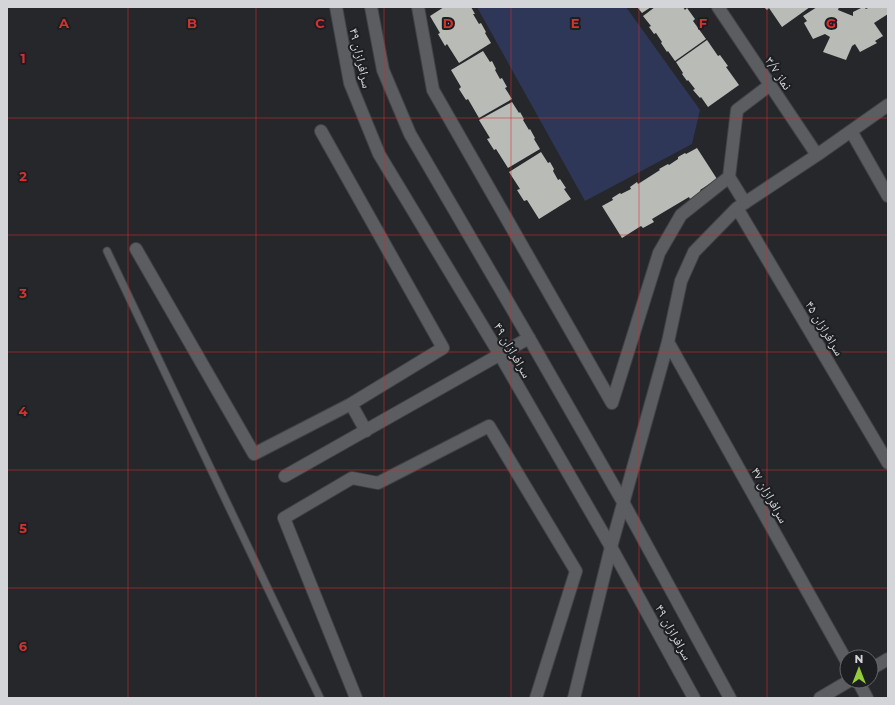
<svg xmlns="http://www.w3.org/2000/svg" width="895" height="705" viewBox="0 0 895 705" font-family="Montserrat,'Noto Naskh Arabic',sans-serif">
<rect width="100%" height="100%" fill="#26272b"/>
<path fill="#2e3757" d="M477 7H626L700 110 692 144 585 201Z"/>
<path fill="#b9bbb7" d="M444 7H471L475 14H473L479 24 481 23 486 32 485 33 491 43 459 63 447 44 445 46 438 34 440 33 430 16Z
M637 7H651L642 13Z
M655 7H683L685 10 687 8 695 19 693 21 706 39 675 61 668 51 667 52 661 43 662 42 656 33 654 34 649 27 651 26 643 16Z
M764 7H810L782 27 769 8 767 10Z
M817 7H839L838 10 853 16V12L863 7H864L866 9 870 7H888V14L874 23 883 36 875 41 877 43 860 52 855 44 852 46 846 60 823 52 830 37 825 34 813 39 804 23 807 21 803 16Z
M707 40 718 56 720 55 728 66 726 67 739 85 708 107 701 97 700 98 693 90 695 89 688 80 687 81 682 74 683 73 676 62Z
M483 51 490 62 492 61 496 69 495 70 500 79 502 78 507 87 505 88 512 99 479 118 468 99 466 100 459 89 461 87 451 70Z
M512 102 519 113 520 112 524 119 523 120 529 130 530 129 535 138 534 139 540 149 508 168 496 149 494 150 487 139 490 138 479 120Z
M697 148 717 179 700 190 701 192 690 199 689 197 652 219 654 222 643 228 641 226 622 238 602 206 613 200 612 198 620 193 621 194 631 189 630 187 637 182 638 184 660 170 659 169 668 164 669 165 678 159V157L685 153 686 154Z
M541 152 548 163 550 162 554 169 553 171 558 180 560 179 566 188 564 189 571 199 539 219 527 200 524 201 517 190 520 189 509 172Z"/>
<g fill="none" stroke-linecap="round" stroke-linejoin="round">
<g stroke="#424347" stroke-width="9">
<path id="lane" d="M107 251 320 698"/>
</g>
<g stroke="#424347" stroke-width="14">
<path id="street" d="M418 7 433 90 612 403 659 253 681 215 729 177 737 110 770 85
M718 7 817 155
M851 131 888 196
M729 177 745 203
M737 208 888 463
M136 249 254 454 351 404 443 348 321 131
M668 342 847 662
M351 404 366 431
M285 476 529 338
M871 669 888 659
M858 681 867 698
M356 698 284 518 352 478 378 483 489 426 576 571 536 698
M574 698 611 547 668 342 681 281 694 252 737 208 817 155 888 105
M820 698 849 681"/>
</g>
<g stroke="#424347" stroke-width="14">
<path id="secondary" d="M336 7 350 83 379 154 500 355 611 547 694 698
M371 7 383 70 410 134 529 338 623 502 730 698"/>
</g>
<use href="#lane" stroke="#5c5d61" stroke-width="7"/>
<use href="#street" stroke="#5c5d61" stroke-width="12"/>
<use href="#secondary" stroke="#5c5d61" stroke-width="12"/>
</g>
<path fill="none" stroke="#d63131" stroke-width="1" stroke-opacity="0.55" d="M128 7V698M256 7V698M384 7V698M511 7V698M639 7V698M767 7V698M7 118H888M7 235H888M7 352H888M7 470H888M7 588H888"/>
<g text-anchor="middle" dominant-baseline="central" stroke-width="4" stroke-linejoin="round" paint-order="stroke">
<g font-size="13" fill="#d4d5d8" stroke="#1d1e21">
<text transform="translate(361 58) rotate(77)">سرافرازان ۴۹</text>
<text transform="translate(779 73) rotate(56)">نماز ۳/۷</text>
<text transform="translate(825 328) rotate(59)">سرافرازان ۴۵</text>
<text transform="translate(513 350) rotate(60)">سرافرازان ۴۹</text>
<text transform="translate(770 495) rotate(61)">سرافرازان ۴۷</text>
<text transform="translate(674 632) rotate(61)">سرافرازان ۴۹</text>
</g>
</g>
<g font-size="13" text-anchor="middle" font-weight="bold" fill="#d63131" stroke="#1d1e21" stroke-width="4" stroke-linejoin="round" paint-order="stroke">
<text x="64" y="28">A</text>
<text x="192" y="28">B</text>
<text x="320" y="28">C</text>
<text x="448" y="28">D</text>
<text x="575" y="28">E</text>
<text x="703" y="28">F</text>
<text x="831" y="28">G</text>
<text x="23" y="63">1</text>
<text x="23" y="181">2</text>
<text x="23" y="298">3</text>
<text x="23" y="416">4</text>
<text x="23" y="533">5</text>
<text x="23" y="651">6</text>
</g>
<rect width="895" height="705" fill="none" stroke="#d4d5d8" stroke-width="16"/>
<g transform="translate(859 669)"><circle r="19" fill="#1d1e21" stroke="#66676a"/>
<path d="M0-3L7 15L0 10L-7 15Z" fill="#95cc3b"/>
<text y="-6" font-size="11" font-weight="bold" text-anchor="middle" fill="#d4d5d8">N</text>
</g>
</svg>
